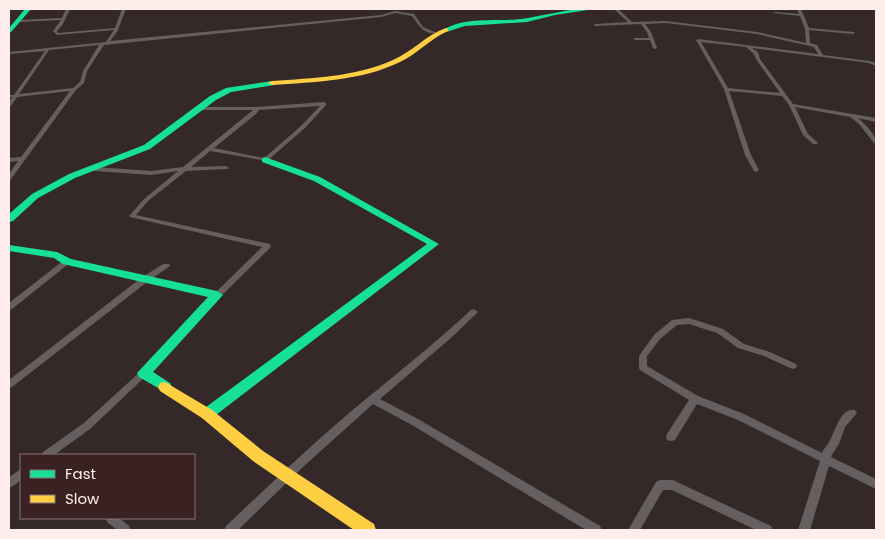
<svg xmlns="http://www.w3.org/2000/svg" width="885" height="539" viewBox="0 0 885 539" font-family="Poppins,sans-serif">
<rect width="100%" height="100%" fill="#352828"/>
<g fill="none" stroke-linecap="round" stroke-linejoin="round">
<path fill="#665f5f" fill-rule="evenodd" d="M66 9H70L63 24 57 31 58 33 115 28 122 9H126L117 32 110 41 381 15 395 11 414 14 423 27 437 33C424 35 419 26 412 16L395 13 381 17 104 45 87 71 84 83 76 90 11 179 9 180V174L18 161 9 162V158L21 157 70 91 17 97 11 106H9V102L12 97H9V95H14L45 51 9 54V52L106 42 114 30 57 35 53 31 61 20 19 22 17 21 19 20 62 18ZM99 45 83 71 80 82 73 88 19 94 49 50Z
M614 9H618L632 22 666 21 757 32 806 43 805 29 800 16 773 13 775 12 799 14 797 9H801L809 28 854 32 855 33 853 34 809 30 810 43 817 45 823 55 870 61 876 63V66L869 63 752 48 758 52 760 59 793 104 876 118V122L858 118C865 124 876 134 876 144L874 143 859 124 850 117 795 107 808 134 818 143 817 144H813L803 135 789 105 782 96 729 91 751 155 759 170 756 172 754 171 745 155 724 89 696 40 698 39 818 54 814 47 757 34 666 23 645 24 651 32 657 48 655 49 653 48 650 40H635L633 39 635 38H649L647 32 641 24 594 26 595 24 628 22ZM701 42 746 47 754 54 756 59 780 93 728 88Z
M324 102 326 103V105L305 128 267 161 210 151 191 167 226 166 229 168 228 169 186 171 148 201 136 215 270 244 271 246 270 248 220 297 217 298 213 295 262 247 130 217 129 216 130 215 144 199 178 171 151 175 95 171 92 169 95 167 151 171 183 167 253 110H199L196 108 197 107H257ZM320 106 301 126 264 158 214 148 256 114 259 110Z
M64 260H67L71 262 12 309 9 310V303Z
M163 264H169L170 266 147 282 12 387 9 388V380L141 278Z
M474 309 478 312 452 337 380 399 418 419 600 526 602 530H586L412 425 373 404 304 466 238 530H224L226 526C266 488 307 449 349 413 390 379 432 346 471 310Z
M689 318 723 329 744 344 770 352 796 364 797 366 796 368 793 369 790 368 764 356 738 348 717 333 689 324 677 325 660 339 647 356V366L698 396 744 414 822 453C824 448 827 446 829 442 835 433 840 407 855 410L857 413 845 427 839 444 833 453 831 457 876 479V489L829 466 810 530H798L820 461 738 420 697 404 675 440 671 441 667 440 666 437 667 434 689 400 640 370 639 368V356L654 335 672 320Z
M144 370 147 371 149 373 147 375 90 429 54 455H42L43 452 84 423 141 371Z
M21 469V480L13 486 9 488V477Z
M660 480H673L677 482 771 526 773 530H756L672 490H663L640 530H628L656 482Z
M106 518H119L129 526 131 530H117L107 522Z"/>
<path fill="#16e098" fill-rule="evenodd" d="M25 9H31L11 32 9 33V28Z
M579 9H594L555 15 527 22 465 26 446 32 443 30C467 15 501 23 528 18 545 15 561 11 579 9Z
M272 81H275V85L231 92 216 100 150 149 75 178 38 198 13 221 9 222V214L32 194 69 174 144 145 210 96 226 88Z
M265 157 320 177 439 244 212 418 207 420 202 418 200 414 202 410 427 244 314 181 262 162V158Z
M9 245 57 252 71 259 217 291 223 295 153 372 170 383 172 387 170 391 165 392 139 377 137 373 208 297 63 264 54 258 9 251Z"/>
<path fill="#ffcf43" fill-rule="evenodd" d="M446 28 448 29V31C430 39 417 54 400 62 361 81 314 82 272 85L268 83 272 81C313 78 355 77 393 60 412 52 426 35 446 28Z
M165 382 212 410 263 451 374 524 376 530H354L253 461 202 418 160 391 158 387 160 383Z"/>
</g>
<rect width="885" height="539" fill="none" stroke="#ffedec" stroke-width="20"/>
<rect x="20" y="454" width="175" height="65" fill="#3b2222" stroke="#897373"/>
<rect x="30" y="470" width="25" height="8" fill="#16e098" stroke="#897373"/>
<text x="65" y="479" font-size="15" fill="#ffedec">Fast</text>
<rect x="30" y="495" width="25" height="8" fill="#ffcf43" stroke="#897373"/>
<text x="65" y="504" font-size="15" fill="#ffedec">Slow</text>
</svg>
